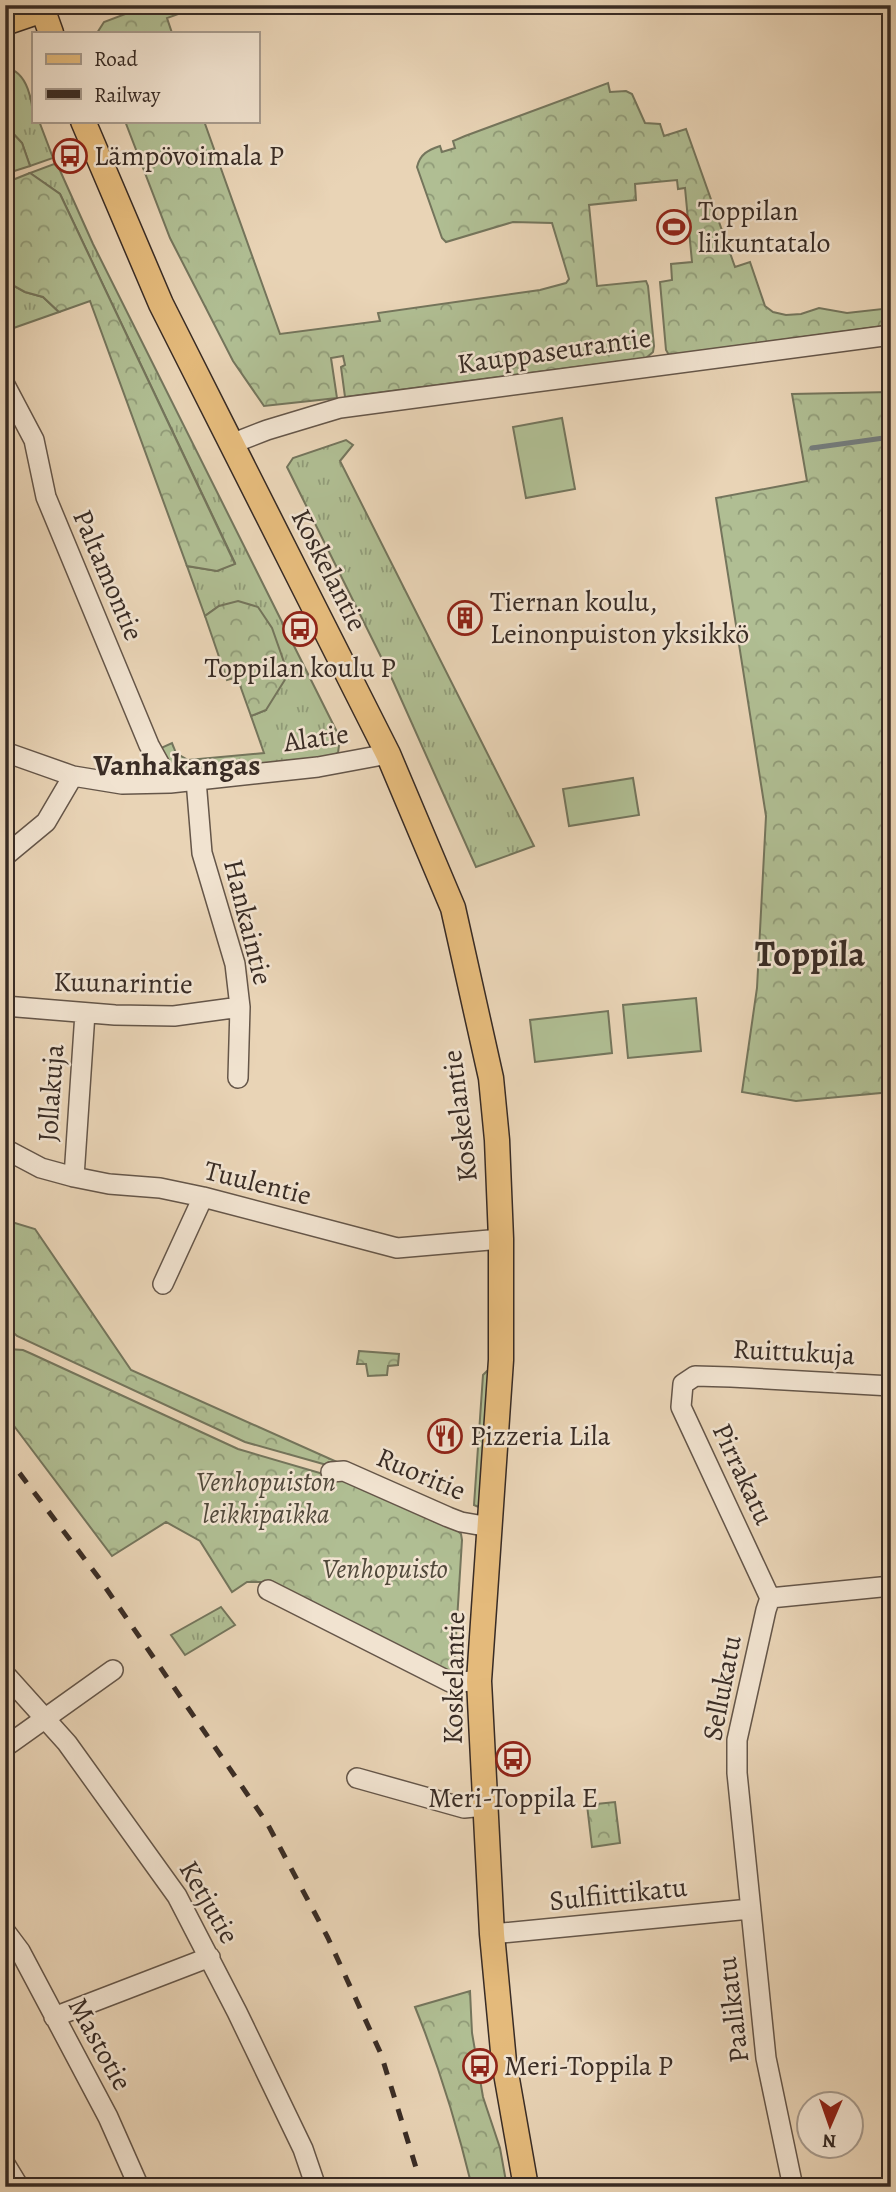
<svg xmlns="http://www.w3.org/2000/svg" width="896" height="2192" viewBox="0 0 896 2192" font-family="Alegreya,serif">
<defs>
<pattern id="grass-tufts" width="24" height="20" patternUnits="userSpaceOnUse" patternTransform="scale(1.75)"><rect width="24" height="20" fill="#b0be93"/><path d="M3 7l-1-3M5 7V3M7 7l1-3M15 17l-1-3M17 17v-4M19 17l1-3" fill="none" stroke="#909b78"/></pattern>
<pattern id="forest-crowns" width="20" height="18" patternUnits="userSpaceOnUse" patternTransform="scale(1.75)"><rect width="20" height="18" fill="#b0be93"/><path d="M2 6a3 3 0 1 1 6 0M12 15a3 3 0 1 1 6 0" fill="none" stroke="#909b78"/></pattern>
</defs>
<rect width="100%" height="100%" fill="#e9d4b6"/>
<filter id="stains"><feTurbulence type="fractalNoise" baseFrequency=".00286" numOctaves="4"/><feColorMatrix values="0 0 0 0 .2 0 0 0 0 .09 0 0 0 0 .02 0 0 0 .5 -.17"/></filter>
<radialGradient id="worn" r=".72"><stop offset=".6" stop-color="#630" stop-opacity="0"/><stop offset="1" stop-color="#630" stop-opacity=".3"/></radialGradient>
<path fill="url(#grass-tufts)" stroke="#74755c" stroke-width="2" d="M6 68C28 71 33 103 33 121H39L53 158 30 166 22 143 8 128 13 114Z
M54 164 58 166 93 244 340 738 338 753C315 763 192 777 172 766 164 763 163 756 161 748L172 743 176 753 188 760 264 753 251 716 266 710 219 606 205 616 187 566 217 571 235 563 60 194 30 173Z
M5 281 25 292 43 297 59 312 5 331Z
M346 440 353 445 340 461 534 846 476 867 393 681 287 467 293 458Z
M487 1371H489L481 1508 474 1505 483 1375Z
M221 1607 235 1625 185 1655 171 1635Z"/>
<path fill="url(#forest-crowns)" stroke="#74755c" stroke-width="2" d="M149 5H203L167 18 172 33H97L104 22Z
M6 68 13 114 8 128 22 143 30 166 5 174Z
M608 83 610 92 626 91 632 94 645 123 660 124 664 136 686 129 735 267 750 262 765 306 773 312 786 315 801 314 819 308 847 313 891 308V325L669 355 666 350 660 282 672 280 671 264 692 262 685 188 678 189 677 180 635 184 636 200 589 205 597 286 646 281 648 286 654 346 653 352 646 358 345 397 341 367 345 365 343 356 331 358 337 398 264 406 233 361 170 238 125 121H204L280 334 380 321 378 313 540 290 566 283 569 279 552 223 513 222 446 242 442 238 417 167C420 154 428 150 440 146L442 152 455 148 453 141 465 136Z
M30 173 60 194 235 564 217 571 187 566 90 301 59 312 43 297 25 292 5 281V183Z
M891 392V746L886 828 891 829V1092L796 1101 742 1092 757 988 766 816 716 498 807 481 792 394Z
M238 601 258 607 272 628 285 665 286 678 266 710 251 716 237 677 227 680 205 616 219 606Z
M5 1220 35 1229 131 1370 337 1462 334 1467 245 1442 17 1336 5 1325Z
M8 1349 23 1350 32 1354 238 1449 354 1483 456 1529 461 1534 462 1540 454 1669 451 1673 261 1582H247L232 1592 200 1541 166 1522 112 1556 5 1414V1351Z
M359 1351 399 1354 398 1365 388 1366 387 1375 368 1376 366 1364H357Z
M615 1802 620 1843 592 1847 587 1805Z
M470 1991 472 2033 483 2097 500 2148 507 2187H472C457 2125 439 2066 415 2007Z"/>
<path fill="#b0be93" stroke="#74755c" stroke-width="2" d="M562 418 575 489 526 498 513 427Z
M633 778 639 815 569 826 563 789Z
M696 998 701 1051 628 1058 623 1005Z
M608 1011 612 1053 535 1062 530 1020Z"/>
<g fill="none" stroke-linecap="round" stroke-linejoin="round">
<path stroke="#757e7e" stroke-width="5" d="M812 448 891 437"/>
<g stroke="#655649" stroke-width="22">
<path id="minor" d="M5 385 34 440 46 497 149 745 170 783
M231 444 267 430 340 408 891 335
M5 752 73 776 122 784 170 783 318 767 388 754
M196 780 202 853 235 964 240 1007 238 1078
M5 856 46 822 73 776
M5 1006 115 1015 174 1016 240 1007
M5 1149 41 1168 74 1177 109 1184 160 1188 203 1197 397 1248 501 1239
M74 1177 85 1013
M163 1284 203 1197
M331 1472 344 1471 448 1517 461 1522 490 1527
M268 1590 450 1682 479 1681
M770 1598 681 1407 683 1384 695 1376 731 1377 891 1386
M5 1674 67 1743 177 1896 237 2012 303 2149 316 2187
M5 1747 113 1670
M357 1778 464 1808 485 1806
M5 1931 20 1951 108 2117 139 2187
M492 1934 750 1909
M54 2017 210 1957
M5 2164 19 2187
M793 2187 766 2058 737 1773V1740L766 1610 770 1598 891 1586"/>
</g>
<g stroke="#392c25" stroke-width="27">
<path id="major" d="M41 5 51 33
M5 23 43 10
M83 121 161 304 388 754 453 908 491 1078 497 1140 501 1239V1360L479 1681 492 1934 504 2062 526 2187"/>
</g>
<use href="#minor" stroke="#f1e3d0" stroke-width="19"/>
<use href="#major" stroke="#e4ba7b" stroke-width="24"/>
<path stroke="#392c25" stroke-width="5" stroke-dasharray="12 12" stroke-linecap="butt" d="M5 1454 99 1578 267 1823 328 1938 381 2054 422 2187"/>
</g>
<defs>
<g id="bus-ring" transform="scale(1.75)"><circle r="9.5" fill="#f1e3d0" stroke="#8f2418" stroke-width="1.5"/><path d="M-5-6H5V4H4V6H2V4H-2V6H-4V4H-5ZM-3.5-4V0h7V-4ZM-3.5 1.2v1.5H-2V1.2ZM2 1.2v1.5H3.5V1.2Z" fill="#8f2418"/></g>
<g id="stadium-ring" transform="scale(1.75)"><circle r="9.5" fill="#f1e3d0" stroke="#8f2418" stroke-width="1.5"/><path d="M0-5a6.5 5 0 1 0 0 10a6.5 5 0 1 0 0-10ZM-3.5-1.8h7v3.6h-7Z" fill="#8f2418"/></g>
<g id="building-ring" transform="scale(1.75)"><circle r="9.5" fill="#f1e3d0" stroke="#8f2418" stroke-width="1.5"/><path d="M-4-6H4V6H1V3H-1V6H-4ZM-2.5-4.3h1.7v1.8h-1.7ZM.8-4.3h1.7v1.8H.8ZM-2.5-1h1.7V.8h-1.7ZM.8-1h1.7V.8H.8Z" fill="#8f2418"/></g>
<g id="restaurant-ring" transform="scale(1.75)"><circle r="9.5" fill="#f1e3d0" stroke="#8f2418" stroke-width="1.5"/><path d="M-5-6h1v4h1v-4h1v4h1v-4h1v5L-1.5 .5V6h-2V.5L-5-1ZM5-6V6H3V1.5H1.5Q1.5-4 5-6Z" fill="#8f2418"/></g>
</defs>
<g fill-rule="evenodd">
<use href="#bus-ring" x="70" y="156"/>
<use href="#stadium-ring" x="674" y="227"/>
<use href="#building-ring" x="465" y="618"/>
<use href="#bus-ring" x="300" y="629"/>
<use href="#restaurant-ring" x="445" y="1436"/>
<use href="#bus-ring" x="513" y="1759"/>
<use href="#bus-ring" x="480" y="2066"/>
</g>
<g text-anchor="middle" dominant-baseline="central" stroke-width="5" stroke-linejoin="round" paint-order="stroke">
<g font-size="28" fill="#392c25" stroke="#f1e3d0" text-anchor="start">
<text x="94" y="156">Lämpövoimala P</text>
<text x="698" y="211">Toppilan<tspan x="698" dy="32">liikuntatalo</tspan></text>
<text x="490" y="602">Tiernan koulu,<tspan x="490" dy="32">Leinonpuiston yksikkö</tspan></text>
<text x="300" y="668" text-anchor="middle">Toppilan koulu P</text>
<text x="470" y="1436">Pizzeria Lila</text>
<text x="513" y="1798" text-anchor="middle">Meri-Toppila E</text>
<text x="504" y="2066">Meri-Toppila P</text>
</g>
<g font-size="28" fill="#392c25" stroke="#f1e3d0">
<text transform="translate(554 351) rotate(-8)">Kauppaseurantie</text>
<text transform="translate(329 570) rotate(63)">Koskelantie</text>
<text transform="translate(108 575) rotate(67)">Paltamontie</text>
<text transform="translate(316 738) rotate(-8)">Alatie</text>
<text transform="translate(248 922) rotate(76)">Hankaintie</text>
<text transform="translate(123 983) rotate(1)">Kuunarintie</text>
<text transform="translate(51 1093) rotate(-86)">Jollakuja</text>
<text transform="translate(460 1116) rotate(-97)">Koskelantie</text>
<text transform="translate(258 1183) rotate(14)">Tuulentie</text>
<text transform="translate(794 1352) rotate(3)">Ruittukuja</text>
<text transform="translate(421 1474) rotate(23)">Ruoritie</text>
<text transform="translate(743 1474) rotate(65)">Pirrakatu</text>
<text transform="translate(454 1678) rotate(-89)">Koskelantie</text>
<text transform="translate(722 1688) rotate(-79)">Sellukatu</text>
<text transform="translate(618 1894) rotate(-6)">Sulfiittikatu</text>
<text transform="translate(209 1902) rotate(60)">Ketjutie</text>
<text transform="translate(733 2010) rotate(-97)">Paalikatu</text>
<text transform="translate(100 2044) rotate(61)">Mastotie</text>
</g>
<g font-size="28" font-style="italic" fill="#51493b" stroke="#f1e3d0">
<text x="266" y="1482">Venhopuiston<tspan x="266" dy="32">leikkipaikka</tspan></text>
<text x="385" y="1569">Venhopuisto</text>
</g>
<g font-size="30" font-weight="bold" fill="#392c25" stroke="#f1e3d0">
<text x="177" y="765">Vanhakangas</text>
</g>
<g font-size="35" font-weight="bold" fill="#392c25" stroke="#f1e3d0">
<text x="810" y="954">Toppila</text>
</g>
</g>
<rect width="896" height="2192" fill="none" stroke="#e9d4b6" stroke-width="28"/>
<rect x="7" y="7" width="882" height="2178" fill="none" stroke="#392c25" stroke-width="3.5"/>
<rect x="14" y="14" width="868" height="2164" fill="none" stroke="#392c25" stroke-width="2"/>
<rect x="32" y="32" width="228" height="91" fill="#f1e3d0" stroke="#a79a8c" stroke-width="2"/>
<rect x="46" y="54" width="35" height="10" fill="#e4ba7b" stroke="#a79a8c" stroke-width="2"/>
<text x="94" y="66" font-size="21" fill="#392c25">Road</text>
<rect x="46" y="89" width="35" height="10" fill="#392c25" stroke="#a79a8c" stroke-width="2"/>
<text x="94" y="102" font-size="21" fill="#392c25">Railway</text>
<g transform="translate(830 2125) rotate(182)"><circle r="33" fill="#f1e3d0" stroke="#a79a8c" stroke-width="2"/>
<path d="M0-5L12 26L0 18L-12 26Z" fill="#8f2418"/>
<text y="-10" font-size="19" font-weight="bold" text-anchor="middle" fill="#392c25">N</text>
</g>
<rect width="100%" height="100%" filter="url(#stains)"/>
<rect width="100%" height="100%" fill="url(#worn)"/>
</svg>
